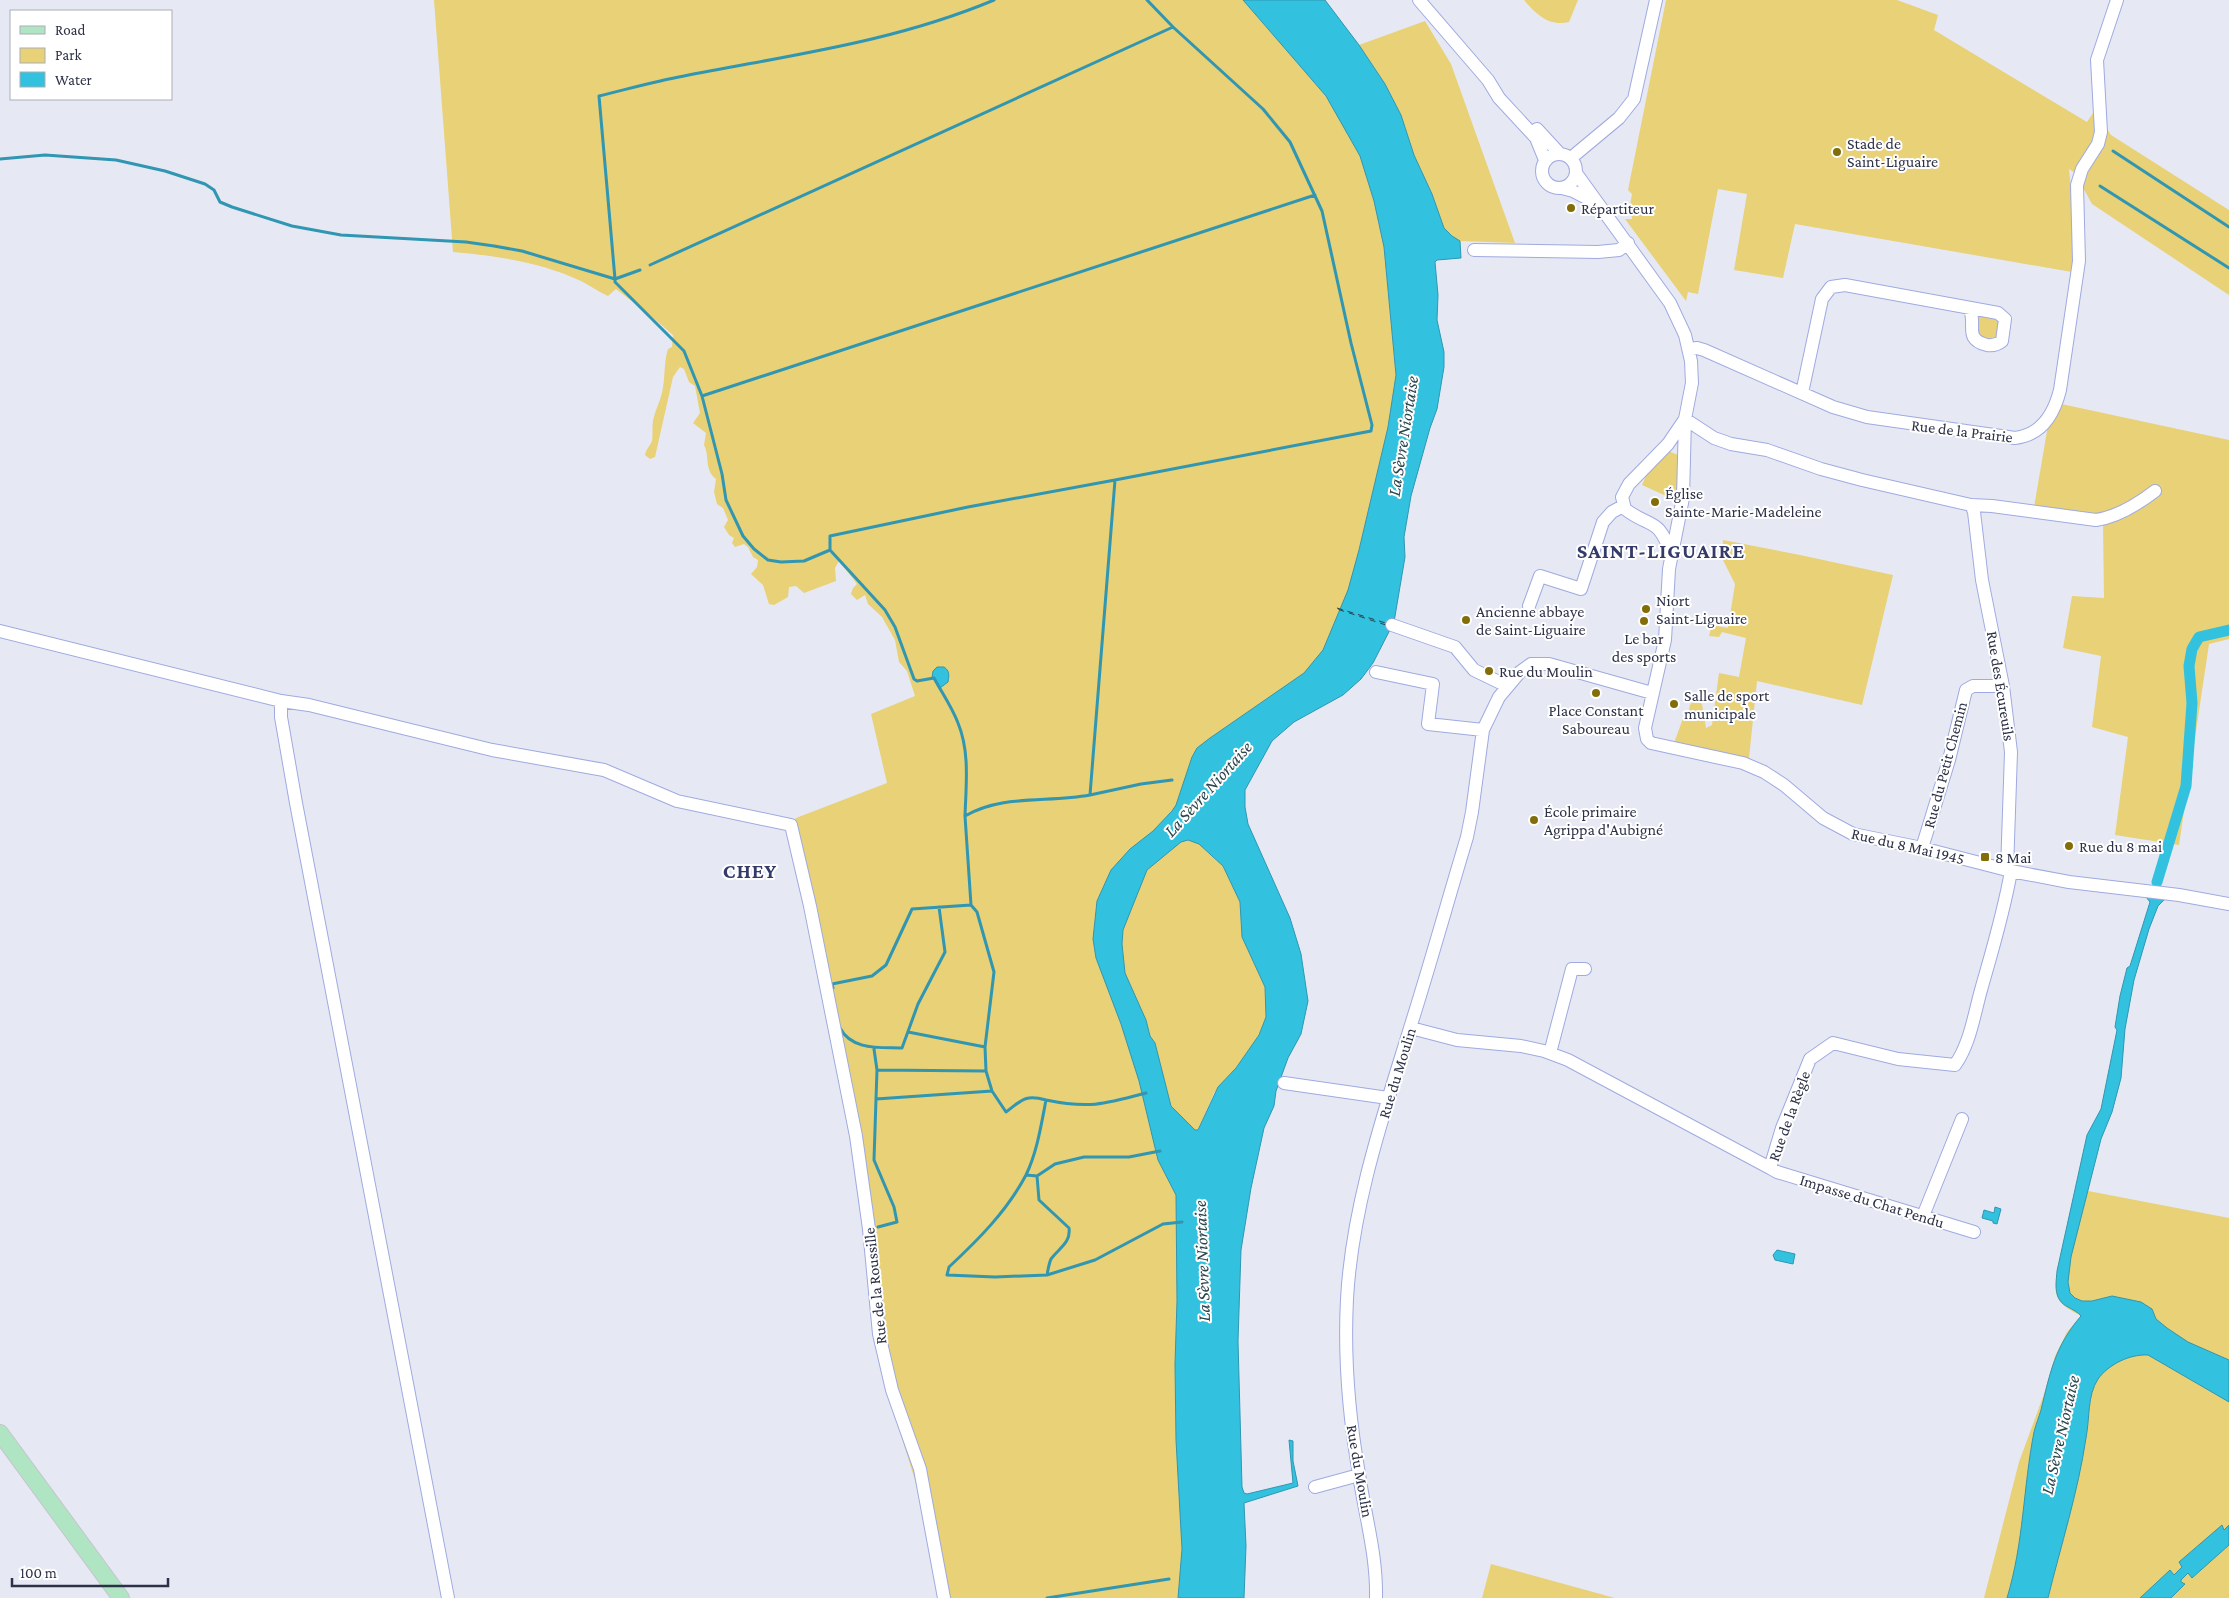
<svg xmlns="http://www.w3.org/2000/svg" width="2229" height="1598" viewBox="0 0 2229 1598" font-family="'Crimson Pro',serif">
<rect width="100%" height="100%" fill="#e6e9f4"/>
<path fill="#e8d176" d="M434 0H1243L1326 96 1343 124 1360 156 1374 201 1384 247 1396 375 1388 427 1359 550 1340 650 1197 748 1199 844 1223 866 1240 902 1242 937 1265 987 1266 1017 1259 1035 1236 1068 1214 1093 1198 1130H1195L1190 1598H941L915 1480 887 1391 866 1228 820 976 789 830 796 818 887 783 871 714 915 696 907 671 899 662 895 640 882 617 868 604 865 595 857 600 851 594 853 588 857 584 839 561 835 568 836 581 804 593 796 586 789 587 788 597 774 605 769 604 763 585 751 574 757 567 758 560 753 557 748 547 744 544 735 547 732 543 734 538 729 535 724 527 728 520 723 508 717 504 714 492 716 479C704 470 710 456 704 445L706 433 693 423 700 413 695 386 689 382 684 369 680 367 673 377 655 457 650 459 645 455C646 449 650 446 652 441 653 435 652 427 653 421 655 410 662 398 663 387 665 375 664 361 668 349L672 347 673 335 651 316 616 289 608 296C599 292 591 286 581 281 541 262 497 256 453 252Z
M1524 0H1578L1569 22C1549 27 1536 14 1524 0Z
M1666 0H1897L1938 15 1934 30 2087 122 2093 113 2098 115 2111 135 2229 210V295L2092 204 2075 173 2069 169 2074 217 2072 272 1795 224 1783 278 1734 270 1747 194 1718 189 1698 294 1688 292 1686 301 1625 219H1632L1630 205 1632 194 1628 190Z
M1425 21 1451 64 1515 243 1460 241 1452 236 1444 228 1432 194 1414 155 1401 115 1385 84 1359 45Z
M1981 316 1999 319 1997 337 1994 339H1982L1976 330 1978 318Z
M2052 402 2229 440V639L2209 644 2179 845 2115 835 2128 737 2092 727 2101 656 2063 648 2072 596 2104 598 2103 524 2034 507Z
M1668 451 1681 456 1679 491 1675 500 1642 485 1646 476Z
M1723 540 1800 555 1893 575 1862 705 1757 681 1749 758 1674 743 1685 713 1688 715 1690 705 1695 699 1702 704 1706 728 1712 725 1719 673 1739 677 1746 638 1722 632 1719 637 1709 636 1712 625 1728 628 1735 584 1722 558Z
M2083 1190 2229 1218V1598H1984L2019 1462 2044 1394 2055 1356 2067 1332 2081 1316C2072 1311 2061 1306 2057 1296 2049 1275 2076 1213 2083 1190Z
M1491 1564 1615 1598H1482Z"/>
<path fill="#32c2df" stroke="#3096b1" fill-rule="evenodd" d="M1243 0H1325L1359 45 1385 84 1401 115 1414 155 1432 194 1444 228 1452 236 1460 241 1461 258 1437 260 1435 262 1438 295 1437 320 1444 352V367L1437 409 1430 428 1411 496 1404 537 1405 557 1394 622 1373 663 1361 679 1343 695 1294 722 1272 741 1245 790V807L1248 824 1290 918 1301 954 1308 1001 1301 1034 1288 1058 1276 1091 1274 1106 1264 1128 1251 1188 1241 1250 1238 1341 1242 1487 1244 1493 1247 1494 1293 1483 1289 1440 1293 1441V1461L1298 1486 1244 1503 1246 1546 1244 1598H1178L1182 1549 1176 1440 1175 1364 1177 1301 1176 1195 1158 1160 1139 1081 1121 1024 1096 958 1093 939 1097 901 1111 870 1130 849 1153 831 1172 811 1176 805 1192 757 1197 748 1210 738 1304 673 1323 650 1348 590 1359 550 1388 427 1396 375 1384 247 1374 201 1360 156 1326 96ZM1188 840 1199 844 1223 866 1240 902 1242 937 1265 987 1266 1017 1259 1035 1236 1068 1218 1087 1198 1130H1195L1171 1106 1155 1043 1150 1036 1146 1020 1125 973 1122 944 1123 930 1147 870 1181 842Z
M937 667H944C950 671 949 675 948 682L940 688 934 678H932L933 671Z
M2146 897 2164 898V900L2158 906 2149 929 2134 980 2125 1029 2121 1078 2112 1112 2101 1139 2071 1257 2068 1282 2070 1293 2075 1298 2082 1301H2092L2112 1296 2141 1302 2152 1309 2156 1319 2167 1328 2188 1342 2229 1360V1402L2148 1355C2130 1354 2109 1364 2098 1379 2087 1396 2090 1418 2086 1438 2078 1492 2061 1545 2048 1598H2007C2024 1542 2023 1488 2034 1432 2036 1424 2039 1417 2041 1410 2050 1373 2055 1346 2081 1316 2078 1312 2073 1310 2068 1307 2053 1300 2056 1284 2057 1271L2087 1135 2101 1109 2117 1030 2115 1027 2120 996 2127 968 2130 966 2150 902Z
M1995 1207 2001 1209 1997 1224 1993 1223V1221L1982 1218 1984 1210 1994 1213Z
M1777 1250 1795 1254 1793 1264 1775 1260 1773 1255Z
M2222 1525 2224 1530 2229 1525V1545L2192 1578 2188 1573 2181 1580V1582L2185 1584 2171 1598H2140L2170 1570 2174 1575 2182 1567 2179 1562Z"/>
<g fill="none" stroke-linecap="round" stroke-linejoin="round">
<path stroke="#3096b1" stroke-width="3" d="M1147 0 1173 27 1263 109 1290 142 1322 211 1351 343 1372 425 1371 431 1115 480 1090 795 1141 784 1172 780
M2113 151 2229 227
M0 159 45 155 116 160 165 171 205 184 214 190 220 202 232 207 292 226 341 235 466 242 494 246 522 251 615 279 599 96C628 89 656 81 684 76 790 55 894 42 994 0
M2100 186 2229 268
M650 265 1173 27
M640 270 615 279V282L684 351 702 396 722 474 726 500 743 536 754 549 768 560 781 562 804 561 830 550
M702 396 1315 195
M1090 795C1047 803 1003 794 965 816 966 785 970 752 958 723 952 707 942 693 934 678L917 681 914 679 895 627 885 610 830 550V536L968 507 1115 480
M971 905 977 912 994 972 985 1047 986 1071 992 1091 1006 1112C1022 1100 1025 1094 1046 1100 1041 1126 1037 1152 1026 1175 1007 1211 978 1240 949 1267L947 1275 995 1277 1047 1275 1095 1260 1163 1224 1182 1222
M833 988 832 984 872 976 886 965 912 909 971 905 965 816
M840 1028C852 1051 881 1047 902 1048L918 1004 945 952 939 907
M908 1032 985 1047
M874 1049 877 1070 986 1071
M877 1070 876 1099 992 1091
M876 1099 874 1160 894 1207 897 1222 878 1227
M1046 1100C1089 1109 1105 1104 1146 1093
M1026 1175 1037 1176 1055 1164 1084 1157H1129L1160 1151
M1037 1176 1039 1200 1069 1228C1071 1243 1059 1248 1051 1259 1049 1263 1048 1270 1047 1275
M1047 1598 1169 1579"/>
<path stroke="#32c2df" stroke-width="11" d="M2157 882 2186 786 2192 703 2189 666 2192 649 2199 637 2229 630"/>
<path stroke="#28454c" stroke-width="1" stroke-dasharray="6 5" stroke-linecap="butt" d="M1337 608 1392 625V627L1337 609Z"/>
<g stroke="#9faae0" stroke-width="14">
<path id="minor" d="M1419 0 1488 80 1499 98 1536 138 1545 160
M1537 129 1560 154
M1542 171a17 17 0 1 1 34 0a17 17 0 1 1-34 0Z
M1571 158 1619 118 1634 99 1656 0
M1576 173 1670 303 1685 335 1691 361 1692 383 1685 419 1683 498 1669 569 1665 640 1645 728 1647 739 1651 743 1743 763 1764 772 1784 785 1823 818 1853 834 1922 848 2011 871 2069 882 2179 895 2229 904
M1562 188 1573 191 1598 204
M1474 250 1598 252 1619 250 1628 243
M1690 349 1697 348 1704 350 1833 407 1867 417 2015 438C2041 435 2054 414 2060 390L2079 261 2077 185 2082 169 2098 144 2101 132 2097 60 2117 0
M1802 393 1822 299 1831 287 1845 285 1998 313 2005 319 2002 341C1997 345 1993 346 1987 345 1962 339 1978 323 1969 308
M1685 419 1714 438 1731 444 1767 450 1821 469 1862 480 1971 505 1974 512 1982 580 2003 686 2011 752 2007 870
M1971 505 1992 506 2096 520C2117 517 2138 504 2155 491
M1671 554C1658 516 1651 529 1625 509L1622 497 1629 484 1668 444 1685 419
M1529 606 1540 576 1581 589 1603 522 1612 512 1623 506
M1392 625 1455 647 1474 670 1507 686
M0 631 281 701 309 705 492 750 604 770 677 801 791 825 810 906 856 1136 869 1229 879 1334 892 1390 920 1469 944 1598
M1376 672 1433 684 1428 724 1483 730
M281 701V717L296 803 448 1598
M1922 848 1949 760 1966 690 1973 686H2003
M1411 1028 1457 1040 1521 1046 1544 1051 1568 1060 1770 1168 1782 1128 1810 1059 1833 1043 1898 1059 1955 1065C1970 1044 1974 1015 1981 990 1992 951 2004 912 2011 871
M1550 1053 1572 969H1585
M1284 1083 1388 1098
M1770 1168 1777 1172 1974 1232
M1923 1216 1962 1119
M1315 1487 1359 1475
M1376 1598C1377 1555 1365 1516 1359 1474 1349 1417 1344 1357 1347 1299 1352 1207 1383 1116 1410 1028 1430 965 1448 900 1467 837L1472 812 1483 730 1499 697 1520 672 1531 664H1549L1652 693"/>
</g>
<g stroke="#c4c5cb" stroke-width="18">
<path id="major" d="M0 1433 121 1598"/>
</g>
<use href="#minor" stroke="#fff" stroke-width="12"/>
<use href="#major" stroke="#b0e5c4" stroke-width="16"/>
</g>
<g fill="#826d09" stroke="#fff" stroke-width="2">
<circle cx="1837" cy="152" r="5"/>
<circle cx="1571" cy="208" r="5"/>
<circle cx="1655" cy="502" r="5"/>
<circle cx="1646" cy="609" r="5"/>
<circle cx="1466" cy="620" r="5"/>
<circle cx="1644" cy="621" r="5"/>
<circle cx="1489" cy="671" r="5"/>
<circle cx="1596" cy="693" r="5"/>
<circle cx="1674" cy="704" r="5"/>
<circle cx="1534" cy="820" r="5"/>
<circle cx="2069" cy="846" r="5"/>
<rect x="1980" y="852" width="10" height="10" rx="2.5"/>
</g>
<g text-anchor="middle" dominant-baseline="central" stroke-width="4" stroke-linejoin="round" paint-order="stroke">
<g font-size="16" fill="#2c3146" stroke="#fff" text-anchor="start">
<text x="1847" y="143">Stade de<tspan x="1847" dy="18">Saint-Liguaire</tspan></text>
<text x="1581" y="208">Répartiteur</text>
<text x="1665" y="493">Église<tspan x="1665" dy="18">Sainte-Marie-Madeleine</tspan></text>
<text x="1656" y="600">Niort<tspan x="1656" dy="18">Saint-Liguaire</tspan></text>
<text x="1476" y="611">Ancienne abbaye<tspan x="1476" dy="18">de Saint-Liguaire</tspan></text>
<text x="1644" y="638" text-anchor="middle">Le bar<tspan x="1644" dy="18">des sports</tspan></text>
<text x="1499" y="671">Rue du Moulin</text>
<text x="1684" y="695">Salle de sport<tspan x="1684" dy="18">municipale</tspan></text>
<text x="1596" y="710" text-anchor="middle">Place Constant<tspan x="1596" dy="18">Saboureau</tspan></text>
<text x="1544" y="811">École primaire<tspan x="1544" dy="18">Agrippa d'Aubigné</tspan></text>
<text x="2079" y="846">Rue du 8 mai</text>
<text x="1995" y="857">8 Mai</text>
</g>
<g font-size="16" fill="#2c3146" stroke="#fff">
<text transform="translate(1962 431) rotate(7)">Rue de la Prairie</text>
<text transform="translate(2001 686) rotate(81)">Rue des Écureuils</text>
<text transform="translate(1945 765) rotate(-75)">Rue du Petit Chemin</text>
<text transform="translate(1908 846) rotate(13)">Rue du 8 Mai 1945</text>
<text transform="translate(1397 1073) rotate(-73)">Rue du Moulin</text>
<text transform="translate(1789 1116) rotate(-70)">Rue de la Règle</text>
<text transform="translate(1872 1201) rotate(17)">Impasse du Chat Pendu</text>
<text transform="translate(875 1286) rotate(-96)">Rue de la Roussille</text>
<text transform="translate(1360 1471) rotate(80)">Rue du Moulin</text>
</g>
<g font-size="18" font-style="italic" fill="#28454c" stroke="#fff">
<text transform="translate(1403 436) rotate(-81)">La Sèvre Niortaise</text>
<text transform="translate(1208 789) rotate(-48)">La Sèvre Niortaise</text>
<text transform="translate(1202 1261) rotate(-92)">La Sèvre Niortaise</text>
<text transform="translate(2060 1435) rotate(-77)">La Sèvre Niortaise</text>
</g>
<g font-size="21" font-weight="bold" letter-spacing="1" fill="#343b69" stroke="#fff">
<text x="1661" y="551">SAINT-LIGUAIRE</text>
<text x="750" y="871">CHEY</text>
</g>
</g>
<rect x="10" y="10" width="162" height="90" fill="#ffffff" stroke="#abadb5"/>
<rect x="20" y="26" width="25" height="8" fill="#b0e5c4" stroke="#abadb5"/>
<text x="55" y="35" font-size="15" fill="#2c3146">Road</text>
<rect x="20" y="48" width="25" height="15" fill="#e8d176" stroke="#abadb5"/>
<text x="55" y="60" font-size="15" fill="#2c3146">Park</text>
<rect x="20" y="72" width="25" height="15" fill="#32c2df" stroke="#abadb5"/>
<text x="55" y="85" font-size="15" fill="#2c3146">Water</text>
<path d="M12 1578v8h156v-8" fill="none" stroke="#2c3146" stroke-width="2.5"/>
<text x="20" y="1578" font-size="15" fill="#2c3146" stroke="#ffffff" stroke-width="4" paint-order="stroke">100 m</text>
</svg>
